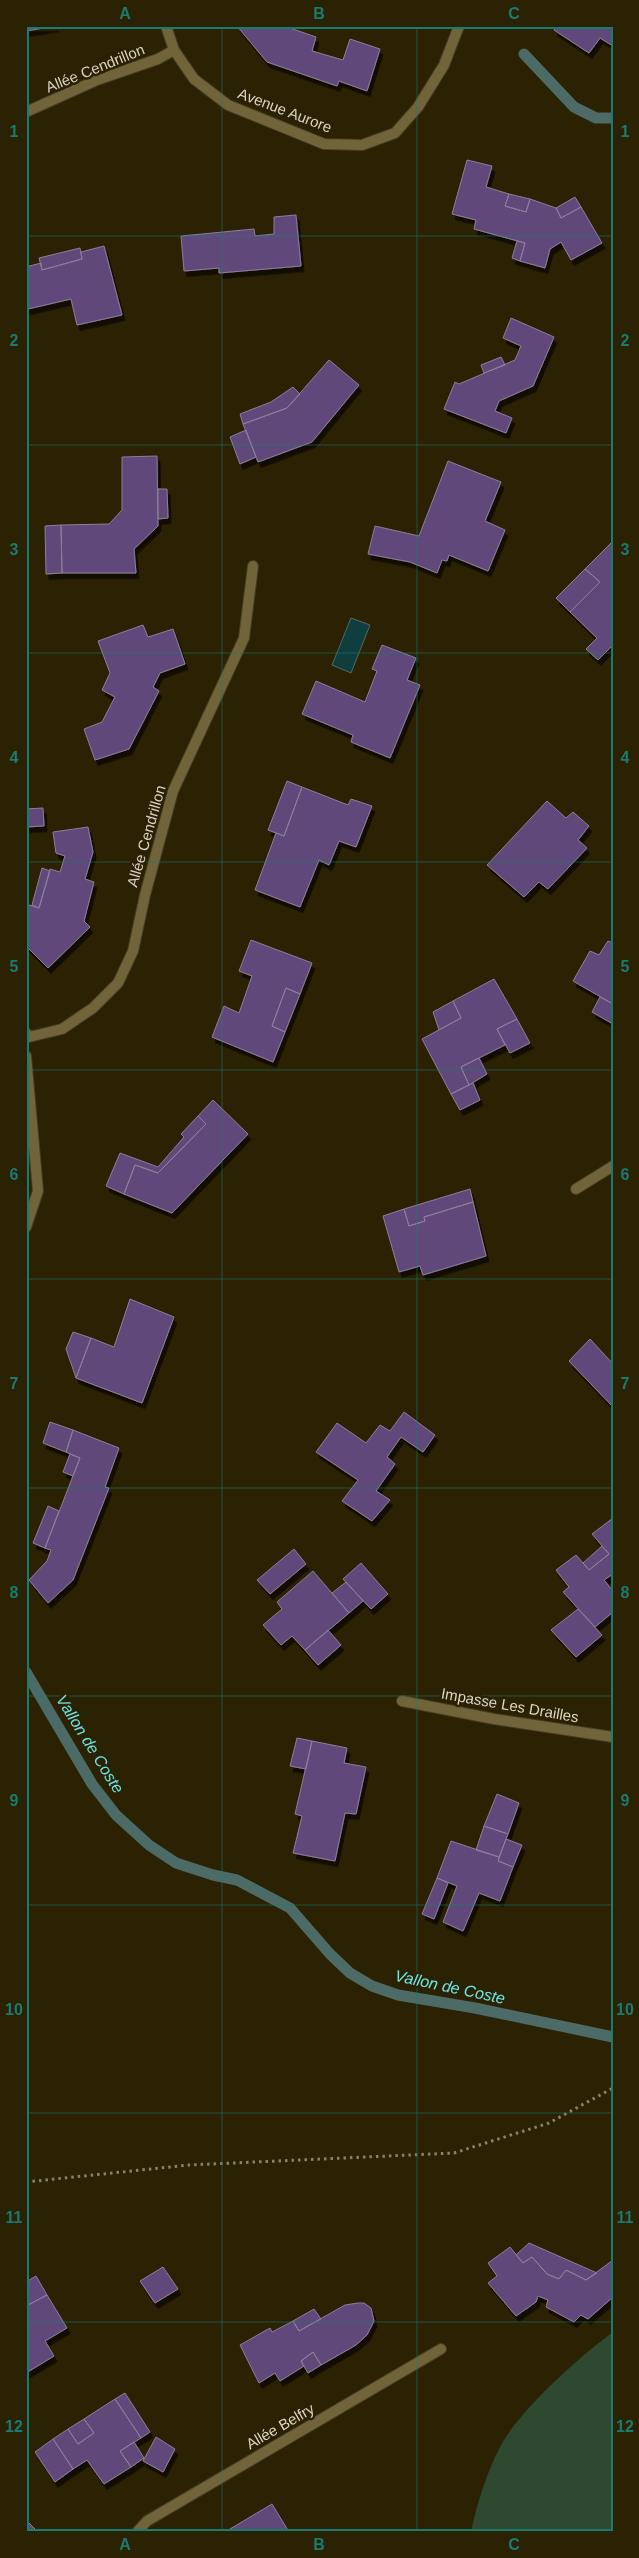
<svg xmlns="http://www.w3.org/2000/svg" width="639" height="2558" viewBox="0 0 639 2558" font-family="Helvetica,sans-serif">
<defs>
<filter id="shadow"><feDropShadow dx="3" dy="5.5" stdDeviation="0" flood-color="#0009"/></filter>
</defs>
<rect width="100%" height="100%" fill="#2b2103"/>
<path fill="#2f4830" d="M613 2332V2532H471C477 2503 486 2475 499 2449 516 2413 580 2356 613 2332Z"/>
<path fill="#103d3e" stroke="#4d6b66" d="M351 618 370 625 351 673 332 665Z"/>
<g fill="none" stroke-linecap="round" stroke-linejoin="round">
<path stroke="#4d6b66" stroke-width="11" d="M524 54 574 107 596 118H613
M26 1672 92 1784 116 1815 149 1845 176 1863 213 1875 237 1880 290 1908 330 1954 350 1973 372 1986 398 1995 475 2008 613 2037"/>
</g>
<path fill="#604a7a" stroke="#8b7e9c" filter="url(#shadow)" d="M26 26H56L26 31Z
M237 26H284L316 37 312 51 343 60 350 39 380 49 367 91 339 81 337 86 267 62Z
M557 26H613V46L600 38 589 53 554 30Z
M467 160 492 166 486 187 509 194 505 206 526 212 530 199 556 208 561 218 581 207 602 243 571 260 561 242 550 249 545 268 520 261 525 243 474 229 476 220 452 214Z
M509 194 530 199 526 212 505 206Z
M575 197 581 207 561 218 556 208Z
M296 215 301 266 219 273V268L184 271 181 236 254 229 255 236 274 234V217Z
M517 241 525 243 520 261 512 258Z
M104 246 122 315 77 325 71 299 28 309 26 308V267L41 263 42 270 82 259 81 252Z
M80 248 82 259 42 270 39 258Z
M511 318 554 337 533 386 499 401 495 411 512 418 506 433 444 409 455 382 459 384 515 360 521 346 503 338Z
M501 357 505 365 484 373 481 365Z
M329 360 359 385 312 442 258 462 243 424 287 408Z
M293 387 300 394 287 408 243 424 240 414 271 402Z
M246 430 256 457 240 464 230 437Z
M157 456 158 526 134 549 136 573H62L61 525 109 524 122 510V457Z
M448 461 501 482 485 521 505 530 488 571 449 555 447 561 442 560 437 573 410 562 368 554 375 526 419 536Z
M158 489H167L168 518 158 519Z
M61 525 62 573 46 574 45 526Z
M613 541V645L598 660 586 649 597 638 570 612 600 582 585 569Z
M585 569 600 582 570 612 556 598Z
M143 625 148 637 173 629 185 664 160 673 153 687 159 691 129 749 95 760 84 729 102 722 115 697 102 690 110 673 98 641Z
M382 645 416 658 407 680 420 685 390 758 351 742 353 735 302 714 316 681 365 702 377 671 372 669Z
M287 781 302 787 284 836 268 830Z
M302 787 348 805 351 799 372 806 356 847 339 841 329 865 319 860 300 907 255 890 276 833 284 836Z
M547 801 566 818 573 812 589 826 578 840 587 848 548 889 539 882 524 897 487 865Z
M43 808 44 826 26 827V809Z
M88 827 93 852 85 879 94 882 84 921 90 927 48 968 26 946V908L29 905 39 908 50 869 60 872 65 856 56 853 53 832Z
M42 868 50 871 39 908 32 905Z
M251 940 312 963 300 994 286 988 272 1026 285 1032 273 1062 212 1037 224 1006 239 1013 252 976 239 971Z
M608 941 613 943V1004L573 981 590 951 599 955Z
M494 979 517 1019 497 1029 505 1045 461 1067 469 1085 451 1094 422 1039 461 1018 453 1001Z
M286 988 300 994 285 1032 272 1026Z
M600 997 613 1004V1024L592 1012Z
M453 1001 461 1018 439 1030 433 1012Z
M517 1019 530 1043 510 1053 497 1029Z
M479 1058 487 1074 469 1085 461 1067Z
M473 1083 480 1100 460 1110 451 1094Z
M213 1100 248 1134 172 1213 124 1194 135 1165 158 1173 206 1124 198 1116Z
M198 1116 206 1124 158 1173 135 1165 124 1194 106 1186 120 1153 158 1167 184 1137 181 1134Z
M470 1189 473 1202 424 1217 425 1221 409 1226 404 1209Z
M473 1202 486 1256 423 1275 420 1266 399 1272 383 1216 404 1209 409 1226 425 1221 424 1217Z
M130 1299 174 1317 142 1403 76 1378 91 1338 114 1347Z
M73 1332 91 1338 76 1378 66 1349Z
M590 1339 613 1364V1407L569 1361Z
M404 1412 435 1435 423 1452 401 1437 387 1457 395 1464 376 1491 390 1500 372 1521 342 1501 358 1480 316 1452 337 1423 366 1443 380 1425 390 1431Z
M50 1422 73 1430 66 1452 43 1443Z
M73 1430 119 1448 105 1487 109 1488 73 1580 48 1603 29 1580 47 1561 51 1550 45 1548 80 1458 66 1452Z
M70 1454 80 1458 73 1476 63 1472Z
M48 1506 59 1511 45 1548 33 1543Z
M613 1518V1574L604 1580 613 1591V1612L595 1627 563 1592 569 1587 556 1570 576 1555 589 1570 609 1554 592 1534Z
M602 1546 609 1554 589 1570 583 1563Z
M294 1549 306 1564 270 1594 257 1580Z
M361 1563 388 1594 371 1609 343 1579Z
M313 1571 349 1613 305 1650 292 1636 281 1645 263 1625 282 1609 277 1602Z
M346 1582 363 1601 349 1613 332 1593Z
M578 1609 602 1635 576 1657 551 1630Z
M328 1630 341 1645 318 1665 305 1650Z
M297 1738 312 1741 306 1769 290 1766Z
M312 1741 347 1748 344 1763 366 1767 356 1814 345 1813 335 1861 293 1853 302 1816 295 1814Z
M497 1794 519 1803 508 1834 484 1826Z
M484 1826 508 1834 499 1857 476 1850Z
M506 1839 522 1845 513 1867 498 1861Z
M451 1841 499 1857 498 1861 513 1867 500 1901 479 1893 463 1931 443 1922 457 1886 437 1878Z
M437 1878 448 1883 434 1919 422 1914Z
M529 2243 597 2273 586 2280 566 2270 559 2279 547 2274 532 2257 523 2263 516 2255Z
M510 2247 523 2263 532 2257 547 2274 559 2279 566 2270 586 2280 613 2260V2297L588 2319 581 2315 574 2322 546 2307 548 2300 538 2296 536 2302 516 2316 488 2283 497 2276 488 2263Z
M163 2267 178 2289 155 2303 140 2281Z
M36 2276 47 2295 26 2306V2282Z
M47 2295 67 2328 45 2341 54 2356 26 2373V2306Z
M358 2303H364L371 2308 374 2321 367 2335 356 2345 321 2365 313 2352 301 2361 304 2366 280 2381 275 2373 259 2383 240 2345 270 2328 272 2332 293 2321 299 2331 345 2305Z
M314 2309 321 2319 299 2331 293 2321Z
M313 2352 321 2365 308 2373 301 2361Z
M125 2393 150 2432 141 2438 115 2399Z
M115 2399 141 2438 120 2451 131 2467 104 2484 87 2460 73 2469 53 2439 68 2429 78 2444 94 2433 84 2419Z
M84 2419 94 2433 78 2444 68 2429Z
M156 2437 175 2449 163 2472 143 2461Z
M53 2439 73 2469 55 2482 35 2452Z
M134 2442 144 2458 131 2467 120 2451Z
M272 2504 289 2532H225Z
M26 2520 38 2532H26Z"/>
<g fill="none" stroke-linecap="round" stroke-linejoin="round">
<g stroke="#473e22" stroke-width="12">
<path id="street" d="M166 26 174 50 194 79 228 105 324 144 362 145 395 133 418 107 444 65 459 26
M26 112 97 80 158 59 174 50
M26 1033 29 1037 62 1029 93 1008 118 983 133 951 145 895 173 791 244 638 253 566
M26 1056 38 1191 26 1227
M576 1189 613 1166
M402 1701 494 1719 613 1737
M137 2532 147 2521 441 2349"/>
</g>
<path stroke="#89826b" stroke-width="3" stroke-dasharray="2.5 4" stroke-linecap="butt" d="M26 2182 189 2165 454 2153 549 2123 613 2088"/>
<use href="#street" stroke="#72643a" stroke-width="10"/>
</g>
<path fill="none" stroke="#197b72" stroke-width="1" stroke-opacity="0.55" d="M222 26V2532M417 26V2532M26 236H613M26 445H613M26 653H613M26 862H613M26 1070H613M26 1279H613M26 1488H613M26 1696H613M26 1905H613M26 2113H613M26 2322H613"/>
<g text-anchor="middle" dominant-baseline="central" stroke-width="5" stroke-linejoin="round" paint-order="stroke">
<g font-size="15" fill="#dbd6c5" stroke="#2b2103">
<text transform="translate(95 68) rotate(-22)">Allée Cendrillon</text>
<text transform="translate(285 110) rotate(21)">Avenue Aurore</text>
<text transform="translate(146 836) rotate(-74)">Allée Cendrillon</text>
<text transform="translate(510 1705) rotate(10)">Impasse Les Drailles</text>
<text transform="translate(280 2426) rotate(-30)">Allée Belfry</text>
</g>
<g font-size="16" font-style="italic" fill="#6be5e8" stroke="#2b2103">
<text transform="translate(90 1744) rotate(58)">Vallon de Coste</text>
<text transform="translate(450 1987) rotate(12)">Vallon de Coste</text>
</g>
</g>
<rect width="639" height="2558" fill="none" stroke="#2b2103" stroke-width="55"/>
<rect x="28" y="28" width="584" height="2502" fill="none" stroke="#197b72" stroke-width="2"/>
<g font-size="16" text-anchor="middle" font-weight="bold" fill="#197b72">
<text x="125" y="19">A</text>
<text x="319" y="19">B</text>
<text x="514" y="19">C</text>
<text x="14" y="137">1</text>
<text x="625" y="137">1</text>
<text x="14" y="346">2</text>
<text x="625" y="346">2</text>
<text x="14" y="555">3</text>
<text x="625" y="555">3</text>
<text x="14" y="763">4</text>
<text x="625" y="763">4</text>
<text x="14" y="972">5</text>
<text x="625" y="972">5</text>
<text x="14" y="1180">6</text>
<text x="625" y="1180">6</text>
<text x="14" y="1389">7</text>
<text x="625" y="1389">7</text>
<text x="14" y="1598">8</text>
<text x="625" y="1598">8</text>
<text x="14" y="1806">9</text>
<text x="625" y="1806">9</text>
<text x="14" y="2015">10</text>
<text x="625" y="2015">10</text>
<text x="14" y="2223">11</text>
<text x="625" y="2223">11</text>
<text x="14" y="2432">12</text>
<text x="625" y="2432">12</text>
<text x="125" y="2550">A</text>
<text x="319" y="2550">B</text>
<text x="514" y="2550">C</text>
</g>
</svg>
